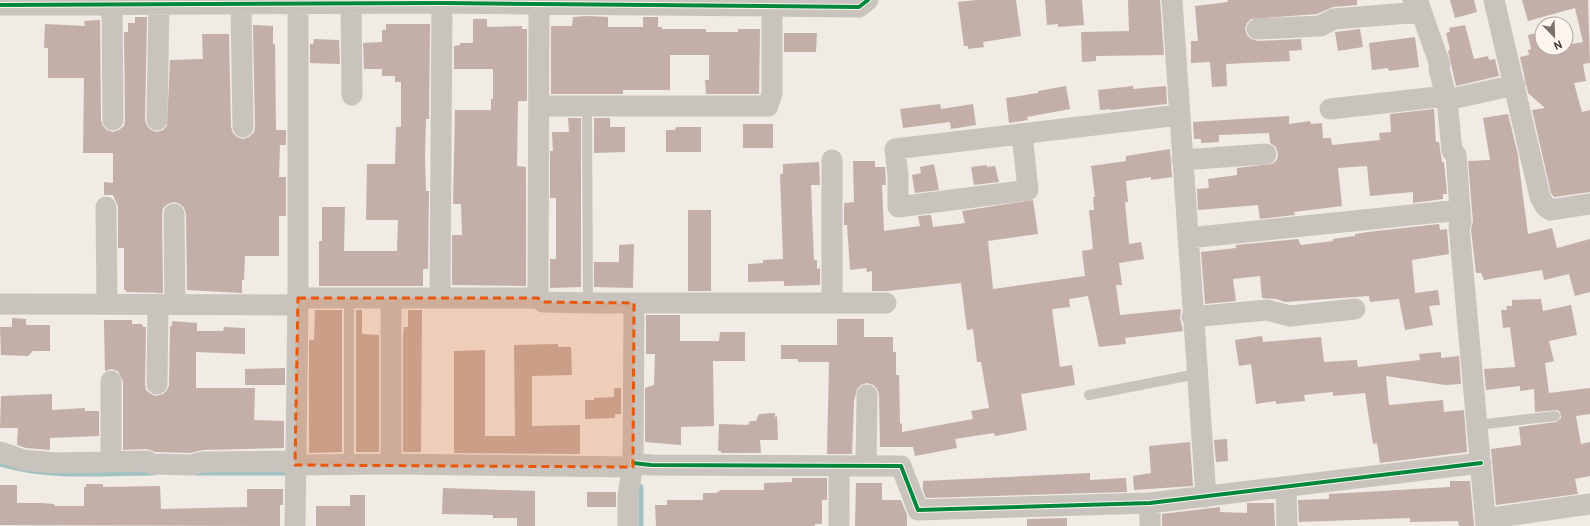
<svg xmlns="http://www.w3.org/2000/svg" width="1590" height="526" viewBox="0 0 1590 526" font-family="Cabin,sans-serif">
<rect width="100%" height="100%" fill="#f0ebe5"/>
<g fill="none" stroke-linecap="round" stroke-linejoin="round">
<path stroke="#a1c2c1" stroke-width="5" d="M0 464C49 479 103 473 154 473
M196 473H292
M634 483 641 487V526"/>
</g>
<path fill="#c3afa7" d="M977 0H1016L1021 36 983 42 984 47 968 49V46H964L958 2Z
M1045 0H1082L1084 25 1058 27V24L1047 25Z
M1128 0H1160L1164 55 1096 56V61L1082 62 1081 32 1129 31Z
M1227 0H1357V5L1333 7 1317 14 1251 19 1247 23 1245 29 1247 35 1251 39 1258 41 1301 39 1302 50 1289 51 1290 61 1226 64 1227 86 1212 87 1210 62 1191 63V41H1198L1195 6 1228 2Z
M1450 0H1474L1477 12 1455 18Z
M1522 0H1588L1590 63 1583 64 1586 81 1574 83 1582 112 1590 110V192L1554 197 1551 193 1532 110 1545 108 1528 93 1520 57 1529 55 1528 50 1531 49 1528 35 1541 32 1542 48 1546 50 1566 48V45L1583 42 1575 8 1528 21Z
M587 16 608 17V27H643V17H658V27H662V29H706V32H738V29H760L759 94H706L705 80H709V55H670V90H623V94H551V26H572L573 17Z
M135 17H147L145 120 147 126 151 130 157 132 163 130 167 126 170 60 203 59 202 34H229L231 127 233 133 237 137 243 139 249 137 254 132 255 127 253 25 273 26V44H275L276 130H286V145H280L279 177H286V216H279V256H245L244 280H242V293L187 290 186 214 184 208 180 204 174 202 168 204 163 208 162 214 163 293 126 292V290H124V248H118V206L113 195H104V182L113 183V153H83L84 78H48V48H44L45 24 85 26 84 21 100 20 101 120 103 126 107 130 113 132 119 130 124 126 125 120 124 32H128V23H135Z
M473 19H487V27L522 26V29H527V101H518L517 166 526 167V286L452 285V235H462L461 204H453L455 110H491V99H493V69H454V71V46L460 45V43H473Z
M386 24H430L429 119H426L425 157 426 191H429L428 269H423V286H319V241H322V207H345L344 251H397L398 220H366L367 164H395L396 127H401V82H395V76H382V69H364L363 43 382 42V30H386Z
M1465 25 1474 59 1488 56 1489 60 1495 59 1499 76 1456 86 1448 51 1450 50 1446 33 1450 32 1449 28Z
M1360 29 1363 47 1338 51 1335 32Z
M784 33H817L816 52H784Z
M1415 37 1419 67 1389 71 1388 68 1372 70 1369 43Z
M314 39 339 40 340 64 310 63V44H313Z
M1066 86 1070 109 1027 117 1028 120 1009 123 1006 98 1038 93V91Z
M1133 86V89L1166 86 1167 104 1110 110V109L1100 110 1098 90Z
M940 104 941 109 973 104 976 125 951 129 950 122 903 128 900 109Z
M1434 109 1436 142H1439L1442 162H1444L1447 194H1443V199L1413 203V192L1370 196 1367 166 1338 168 1342 206 1294 212 1295 215 1260 219 1258 205 1198 210 1197 189 1209 188 1208 179 1237 175V168L1272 164 1277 160 1278 154 1276 147 1270 143 1269 133 1219 135V142L1201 143V139H1194L1193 122 1289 116V124L1310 121 1311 124 1322 123 1323 138H1331L1332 145 1380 140 1379 133 1391 132 1390 114Z
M1508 114 1519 159 1518 158 1528 234 1552 228 1557 248 1590 239V292L1575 296 1569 274 1544 280 1542 270 1484 280 1481 273H1476L1471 229 1473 222 1468 161 1490 160 1483 118Z
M568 118H581V287L550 288V259H556V198H550V151H553L552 132H569Z
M594 118H610V127H625V152L594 153Z
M743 124H773V148H743Z
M676 127H701V152H666V130H675Z
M1170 149 1172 177 1151 180V177L1126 181 1128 202H1125L1129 244 1141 242 1144 259 1119 263 1122 285H1116L1120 315 1181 309 1180 318 1183 331 1125 338 1126 344 1099 347 1088 296 1069 299 1070 307 1052 309 1060 367 1072 365 1075 385 1021 394 1027 430 995 436 994 433 955 439 957 448 915 456 913 447H880L879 395 877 389 873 385 867 383 861 385 857 389 854 401 852 454H827L829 362H798V359H781V345H837V319H864V337H893V352H896V375H899L900 424 902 423V432L973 419 971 411 989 408 981 362H977L973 329 967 330 961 283 887 291H872V271L867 272 866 268 850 270 847 225H844V203L854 202 853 161H875V167H885L886 185H882L884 231 920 226 918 216 931 215 933 227 965 223 962 211 1033 200 1038 234 988 241 993 289 1085 276 1082 251 1093 249 1089 210H1094L1093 197H1095L1091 166 1126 161V156Z
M819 162 820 185H811L814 260H817V269L820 268V285L784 286V281L748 282V264L763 263V260L783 259 780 174H783V164Z
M934 164 939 190 915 193 912 175 921 173 920 167Z
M987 165V167L995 166 999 182 974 185 971 167Z
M688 210H711V291H688Z
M1439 224 1440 230 1447 229 1449 254 1412 260 1415 293 1438 290 1440 305 1429 306 1433 325 1405 330 1399 299 1370 302 1369 296 1285 302 1276 299 1262 298 1260 276 1233 279 1236 301 1205 304 1201 252 1236 248V245L1298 239 1301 245 1333 241V239L1355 236V234L1368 232Z
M634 244 633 288 594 287V262H619V245Z
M1541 299 1543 311 1571 305 1577 335 1549 341 1554 361 1545 363 1549 393 1590 388V414L1576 416 1581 444 1590 442V476L1575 479 1578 494 1496 505 1491 449 1521 445 1519 427 1556 422 1561 418 1560 412 1557 410 1535 412 1534 389 1520 391V386L1486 390 1484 369 1515 367 1510 327 1503 328 1501 310H1507L1506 306H1512V300Z
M315 310H342V452L309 453V340H314Z
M356 310H362V334L379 335V452H356Z
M408 310H422L421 452H403V335L404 327H408Z
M646 315H680V341H719L720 332H745V361H713L714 426 681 427V445L645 442V388L654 385 655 354H646Z
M12 318 26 319V325H50V351H33L28 356 1 355 0 327H12Z
M104 320H132V324H142L143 327H146L145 384 146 390 151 394 156 396 163 394 167 390 169 385 170 326H172V321L197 323V331H223L224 327 245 328V354L196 352V388H255L254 420 284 421V448L203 450 191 453 155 452 147 449 123 450V381L118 371 111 369 105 371Z
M1262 336 1263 342 1321 337 1324 362 1357 360 1358 367 1420 360 1419 354 1441 352V358L1459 356 1461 384 1445 385 1386 376 1389 405 1443 400 1444 412 1464 410 1467 452 1380 463 1377 443 1373 444 1365 393 1333 396V392L1304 395 1305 401 1276 404V401L1256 404 1251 364 1239 366 1235 340Z
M558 344V347H571L572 375 532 376V426L580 425V454L454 453V351L485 350V436H515L514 345Z
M285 368V385H245V369Z
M614 388H621V414H615V418L585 419V400H594V398L614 397Z
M52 394V410L85 408V411H99V436L50 438V450L26 448 17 445 18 428H0L1 396Z
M775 413V417L777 416 778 440H760L761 453H721V451H718L719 424 748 425 750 421H756L759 414Z
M1227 439 1228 461 1216 462 1214 440Z
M1190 442 1193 486 1134 490 1133 476 1151 473 1149 446Z
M1090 473V480L1126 478 1127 492 926 498 923 490V481Z
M792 478H827V500H822V524H815V526H656L655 505H667V500H703V493H716L721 490H764V483L792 482Z
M1450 481H1470L1474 526H1459L1458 521 1410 522V518L1299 522 1298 500 1329 499V494L1450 487Z
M856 483H882V500H901L907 515V526H855Z
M86 484H103V487L160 486 161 509 247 507V489H283V505H280V526L0 525V485H17V503H41L54 504 55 506H84V487H86Z
M443 488 535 491V526H517V518H493V515L442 514Z
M587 492H616V507H587Z
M350 495H365V526H316V506H350Z
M1247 503H1274L1275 526H1162V514L1220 507V512L1247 513Z
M1067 518V526H1027V519Z"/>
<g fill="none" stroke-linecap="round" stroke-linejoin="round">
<path stroke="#c9c3be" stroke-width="10" d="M587 106 588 303
M349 298V465
M1089 395 1197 374
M1477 425 1555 416"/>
<path stroke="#c9c3be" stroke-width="21" d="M1172 0 1206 497
M1413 0 1415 5H1419L1440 65 1439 69 1447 100 1452 151 1456 155 1461 223 1459 226 1486 526
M1494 0 1540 197 1545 206 1550 210 1590 204
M351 4 352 95
M0 5 442 3 859 7 868 0
M112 5 113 120
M241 5 243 127
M1257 29 1320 26 1334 19 1421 12
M1447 100 1515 85
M540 106H768L772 93V5
M1330 109 1446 96
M157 120 159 0
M1022 134 1028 190 898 207V176L895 149 1179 115
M832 160V303
M1182 160 1266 154
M106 207 107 304
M174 214 175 304
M1188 238 1460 210
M298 298H538L543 302 588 303H886
M440 298 442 0
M538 298 539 4
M0 304 298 305
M1192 317 1267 310 1290 316 1355 309
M111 381V461
M157 384 158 304
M0 452 23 460 56 463 147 461 152 464 191 465 203 462 295 461
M633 463 651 465 901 466 918 510 1150 503 1481 463
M391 464V298
M295 465 391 464 633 467
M839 466V526
M866 466 867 395
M1286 488 1287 526
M1150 503V526
M1485 519 1590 504
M295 526 298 298V0
M628 526V496L633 463 634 303"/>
<g stroke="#fbf5ee" stroke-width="6">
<path id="cycleway" d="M0 5 442 3 859 7 868 0
M633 463 651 465 901 466 918 510 1150 503 1481 463"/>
</g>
<use href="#cycleway" stroke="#00873e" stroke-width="4"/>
</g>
<path fill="#e8590c" fill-opacity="0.2" stroke="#e8590c" stroke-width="3" stroke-dasharray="8 5" stroke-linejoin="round" d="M298 298H538L543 302 634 303 633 467 295 465Z"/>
<g transform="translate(1554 36) rotate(157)"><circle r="19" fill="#fbf5ee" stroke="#aea6a0"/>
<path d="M0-3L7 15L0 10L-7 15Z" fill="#7a716c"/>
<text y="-6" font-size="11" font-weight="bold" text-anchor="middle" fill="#3b302b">N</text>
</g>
</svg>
